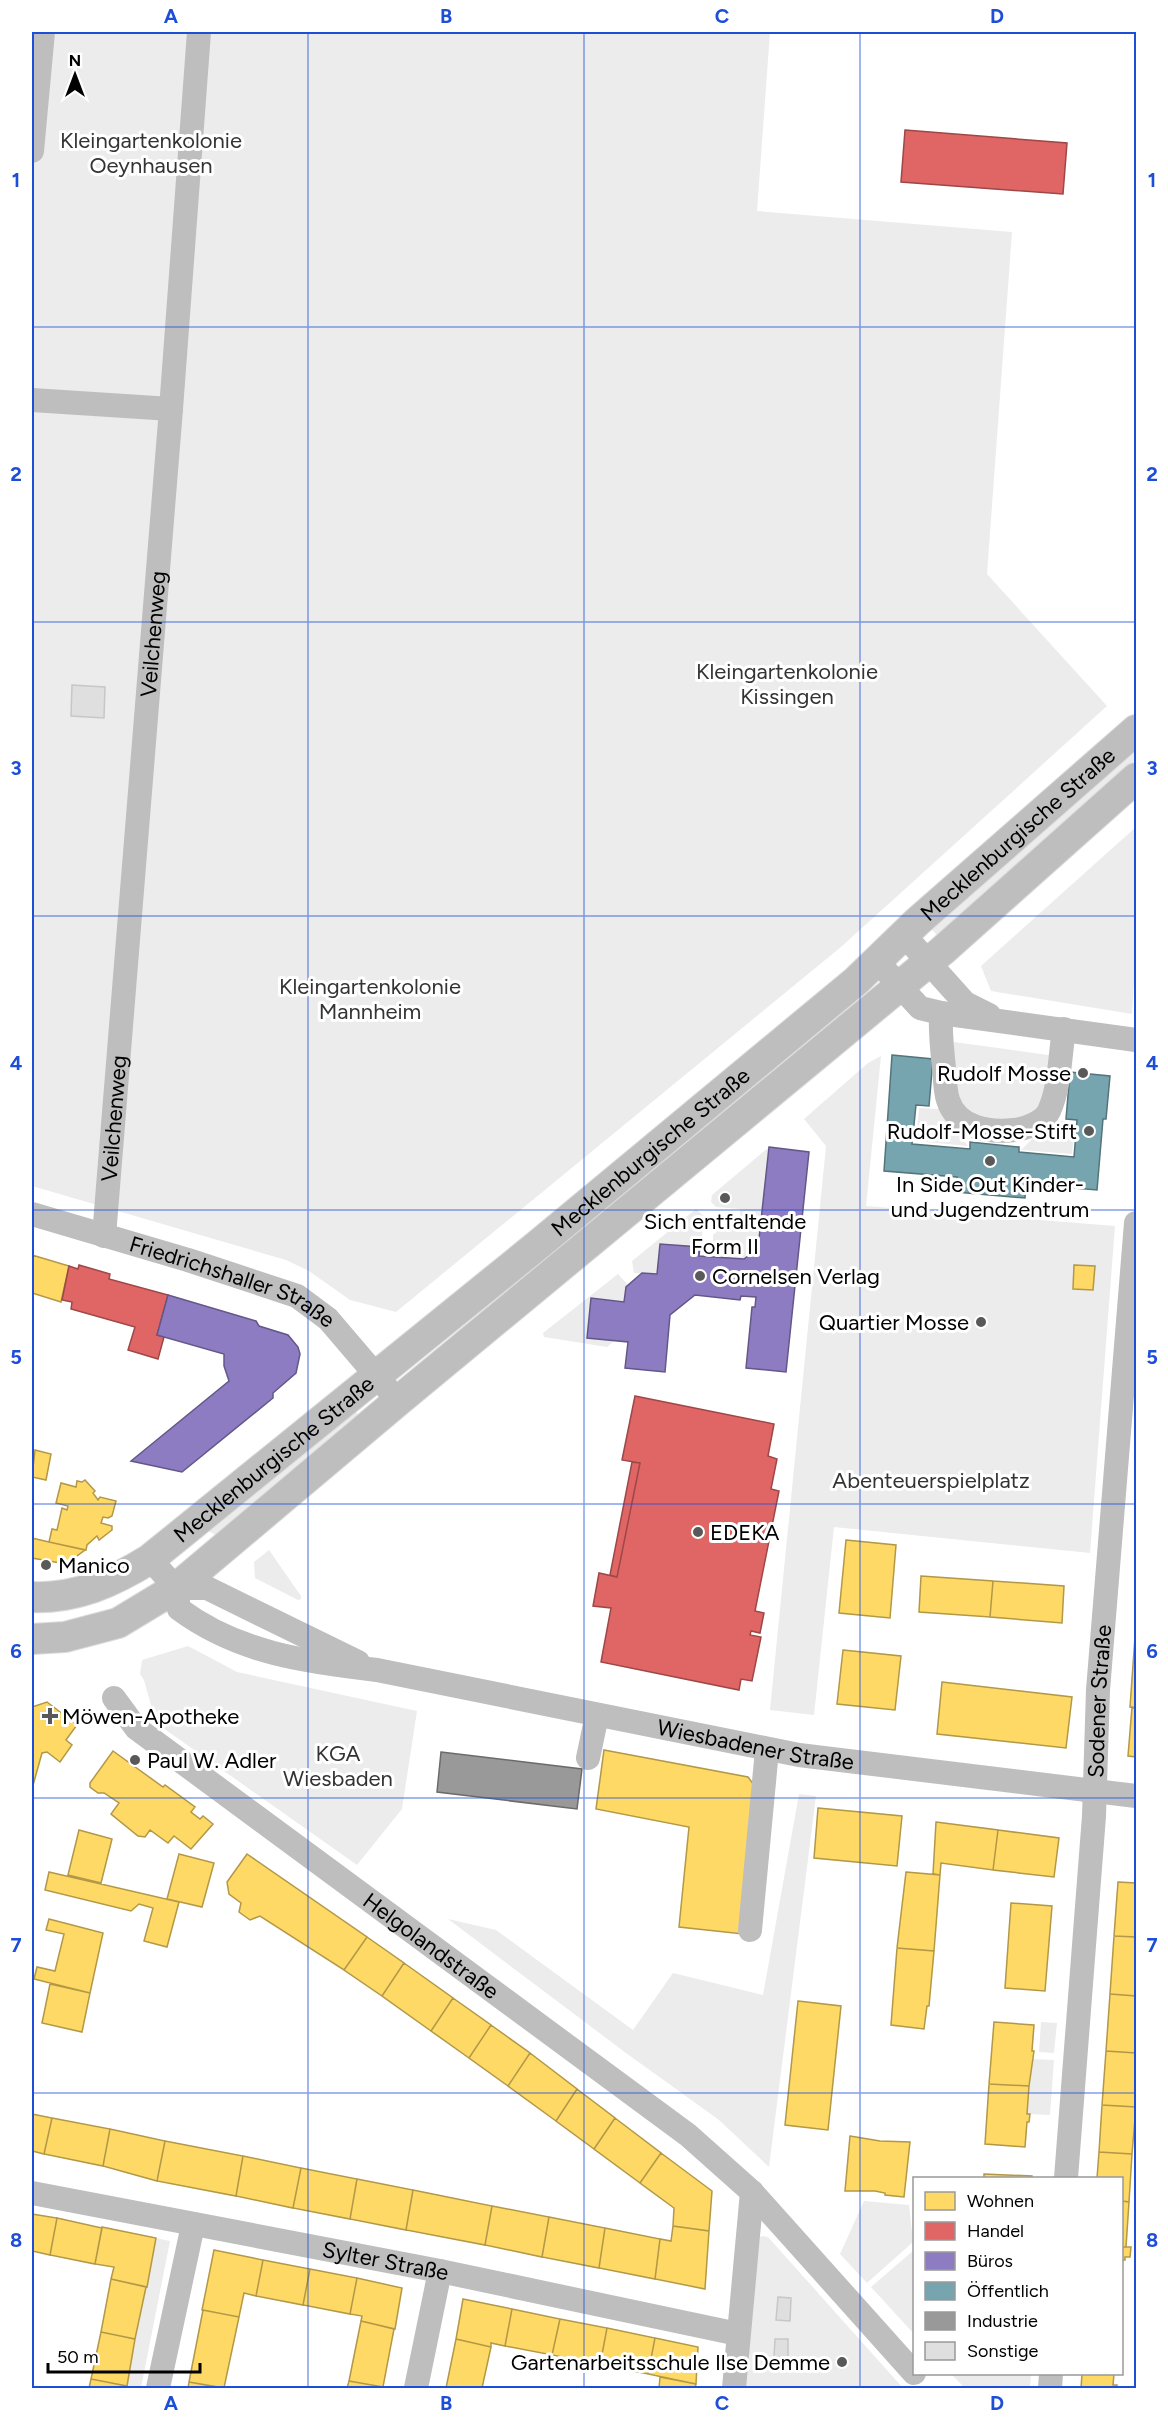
<svg xmlns="http://www.w3.org/2000/svg" width="1168" height="2420" viewBox="0 0 1168 2420" font-family="Figtree,sans-serif">
<rect width="100%" height="100%" fill="#fff"/>
<path fill="#ececec" d="M32 32H770L757 211 1012 232 987 574 1107 706 841 947 396 1312 350 1300 309 1271 286 1260 32 1186Z
M1136 748V759L938 936 931 929Z
M1136 827V948L1132 1014 991 991 981 966Z
M954 1042 1055 1056 1049 1093 1024 1124 964 1116 952 1088Z
M881 1056 866 1206 1115 1226 1090 1553 834 1527 814 1715 770 1710 826 1146 804 1119 868 1063Z
M919 1108 941 1109 968 1146 916 1141Z
M1051 1120 1075 1122 1072 1154 1021 1150Z
M769 1147 758 1248 744 1259 717 1257 713 1248V1235L728 1222 740 1221V1209L716 1207 711 1202 712 1195Z
M696 1209 704 1216 701 1248 660 1244 657 1274 634 1273 632 1261Z
M618 1274 628 1285 624 1302 591 1299 587 1338 614 1341 607 1347 544 1337 543 1333Z
M354 1409 361 1418 217 1536 207 1530Z
M269 1550 301 1596V1599L298 1600 255 1578 254 1562Z
M188 1646 237 1672 417 1711 402 1809 357 1865 156 1723 144 1680 140 1674 142 1660Z
M799 1794 816 1796 769 2167 719 2120 626 2053 448 1919 496 1930 633 2030 673 1973 763 1995Z
M1041 2022 1057 2023 1054 2053 1039 2052Z
M1031 2059 1054 2060 1050 2115 1027 2114Z
M864 2201 909 2205 913 2242 867 2283 840 2254Z
M762 2236 768 2237 903 2388H741L760 2237Z
M156 2238 170 2241 141 2388H126Z
M914 2250V2334L871 2287Z
M951 2374H1031L1030 2388H965Z"/>
<path fill="#ffd966" stroke="#b29847" stroke-width="1.5" d="M32 1255 69 1266 61 1302 32 1293Z
M1074 1265 1095 1266 1093 1290 1073 1289Z
M35 1450 51 1454 46 1480 32 1477Z
M85 1480 95 1491 93 1493 98 1500 100 1497 116 1501 112 1516 108 1518 103 1517 101 1523 112 1526V1530L99 1540 97 1536 87 1545 86 1550 49 1542 52 1529 57 1530 62 1508 67 1510 68 1506 56 1503 61 1483 76 1487 77 1481 82 1482Z
M32 1538 49 1542 85 1550 66 1564 32 1558Z
M846 1540 896 1545 890 1618 839 1613Z
M921 1576 993 1581 990 1617 919 1612Z
M993 1581 1064 1586 1062 1623 990 1617Z
M1135 1637H1136V1708L1130 1707Z
M843 1650 901 1656 895 1710 837 1704Z
M942 1682 1072 1697 1066 1748 937 1734Z
M47 1702 77 1725 66 1740 72 1745 60 1762 47 1752 42 1753 32 1789V1707Z
M1132 1707 1136 1708V1757L1128 1756Z
M604 1750 748 1777 757 1789 743 1934 679 1927 689 1827 596 1809Z
M113 1751 163 1787 165 1785 195 1807 191 1812 200 1819 203 1816 213 1824 191 1849 174 1836 168 1843 150 1830 145 1837 138 1836 111 1814 119 1803 104 1793H98L90 1787V1783Z
M818 1808 902 1816 897 1866 814 1858Z
M936 1822 998 1830 993 1870 941 1863 940 1875 933 1874Z
M79 1830 112 1839 101 1883 68 1875Z
M998 1830 1059 1838 1054 1877 993 1870Z
M179 1854 214 1863 202 1907 167 1899Z
M247 1854 367 1937 344 1970 260 1916 250 1920 239 1912 241 1903 229 1894 227 1882Z
M49 1872 179 1902 167 1947 144 1941 153 1908 139 1904 131 1911 45 1890Z
M906 1872 940 1875 934 1951 897 1948Z
M1118 1882 1136 1883V1937L1114 1936Z
M1011 1903 1052 1906 1045 1991 1005 1988Z
M49 1919 103 1933 90 1993 34 1979 37 1967 55 1971 64 1934 46 1930Z
M1114 1936 1136 1937V1996L1110 1994Z
M367 1937 404 1963 382 1996 344 1970Z
M897 1948 934 1951 929 2006H927L924 2029 891 2025Z
M404 1963 453 1998 431 2031 382 1996Z
M50 1984 90 1993 82 2032 42 2023Z
M1110 1994 1136 1996V2053L1106 2051Z
M453 1998 491 2025 469 2058 431 2031Z
M798 2001 841 2006 828 2130 785 2125Z
M994 2022 1034 2025 1032 2051H1034L1029 2086 989 2084Z
M491 2025 530 2053 508 2086 469 2058Z
M1106 2051 1136 2053V2107L1102 2105Z
M530 2053 577 2089 556 2121 508 2086Z
M989 2084 1029 2086 1027 2114H1030L1029 2122H1027L1025 2147 985 2144Z
M577 2089 615 2118 594 2149 556 2121Z
M1102 2105 1136 2107 1132 2154 1099 2152Z
M32 2114 52 2118 44 2154 32 2151Z
M52 2118 110 2129 103 2166 44 2154Z
M615 2118 661 2153 640 2183 594 2149Z
M110 2129 165 2141 157 2181 103 2166Z
M850 2136 880 2141 910 2142 904 2197 885 2195V2193L875 2191H845Z
M165 2141 243 2156 236 2196 157 2181Z
M1099 2152 1132 2154 1129 2202 1122 2201V2178H1097Z
M661 2153 712 2191 709 2231 673 2226 674 2208 640 2183Z
M243 2156 301 2168 293 2208 236 2196Z
M301 2168 357 2179 350 2219 293 2208Z
M984 2174 1032 2176V2178H984Z
M357 2179 413 2190 406 2230 350 2219Z
M413 2190 492 2206 485 2245 406 2230Z
M1122 2201 1129 2202 1126 2247H1122Z
M492 2206 549 2217 542 2257 485 2245Z
M32 2214 57 2218 50 2255 32 2251Z
M549 2217 605 2228 599 2268 542 2257Z
M57 2218 102 2228 95 2264 50 2255Z
M673 2226 709 2231 705 2289 655 2279 660 2239 671 2241Z
M102 2227 156 2238 147 2287 111 2279 114 2267 95 2264Z
M605 2228 660 2239 655 2279 599 2268Z
M1122 2247H1131L1130 2257H1125V2260H1122V2265Z
M214 2250 263 2260 256 2296 244 2293 239 2317 202 2310Z
M263 2260 310 2269 303 2305 256 2296Z
M310 2269 357 2278 350 2314 303 2305Z
M357 2278 402 2288 395 2329 361 2321 362 2316 350 2314Z
M111 2279 146 2287 135 2339 101 2332Z
M463 2299 512 2309 505 2346 491 2343V2347L456 2339Z
M512 2309 560 2319 552 2355 505 2346Z
M203 2310 239 2317 224 2388 189 2382Z
M560 2319 607 2328 600 2365 552 2355Z
M361 2321 394 2329 383 2387 349 2381Z
M607 2328 655 2338 648 2374 600 2365Z
M101 2332 135 2339 127 2386 91 2379Z
M655 2338 698 2347 696 2384 648 2374Z
M456 2339 491 2347 482 2388H446Z
M1082 2374H1114L1113 2385H1117V2388H1081Z
M660 2377 696 2384 695 2388H659Z
M91 2379 127 2386 126 2388H89Z
M349 2381 383 2387 382 2388H347Z
M189 2382 222 2388H188Z"/>
<path fill="#e06666" stroke="#9d4747" stroke-width="1.5" d="M905 130 1067 143 1063 194 901 182Z
M79 1265 110 1274 109 1279 168 1295 157 1335 164 1337 158 1359 128 1350 135 1327 71 1309 72 1302 62 1300 69 1266 78 1269Z
M635 1396 774 1424 768 1456 777 1459 771 1489 779 1491 755 1611 764 1613 760 1633 751 1631 750 1635 761 1637 752 1681 741 1679 739 1690 601 1662 611 1608 593 1606 599 1573 617 1577 640 1463 622 1460Z
M632 1462 640 1463 617 1577 610 1575Z"/>
<path fill="#8e7cc3" stroke="#635788" stroke-width="1.5" d="M769 1147 809 1152 786 1372 746 1368 752 1307H755L756 1297 741 1296 740 1300 695 1295 670 1315 665 1372 625 1368 628 1342 587 1338 591 1298 624 1302 626 1287 642 1273 657 1274 660 1244 700 1247 699 1256 744 1259 758 1248Z
M168 1295 256 1321 259 1326 288 1335 298 1347 300 1354 296 1373 273 1393V1398L182 1472 131 1461 229 1381 224 1366V1354L157 1335Z"/>
<path fill="#76a5af" stroke="#53747a" stroke-width="1.5" d="M892 1055 933 1059 929 1106 916 1105 912 1144 970 1149V1142L1019 1147V1152L1074 1157 1077 1120 1066 1119 1070 1072 1110 1076 1106 1119H1103L1097 1190 1026 1184 1025 1198 956 1192 957 1177 884 1171Z"/>
<path fill="#999" stroke="#6b6b6b" stroke-width="1.5" d="M441 1752 582 1769 577 1809 437 1792Z"/>
<path fill="#dfdfdf" stroke="#c7c7c7" stroke-width="1.5" d="M72 685 105 687 104 718 71 716Z
M778 2297 791 2298 790 2321 776 2320Z
M775 2339H788V2357H774Z"/>
<g fill="none" stroke-linecap="round" stroke-linejoin="round">
<g stroke="#dbdbdb" stroke-width="32">
<g id="major">
<path id="s7" d="M32 1597C76 1599 113 1582 150 1559L539 1244 856 981 917 922 1136 730"/>
<path d="M32 1639 65 1637 118 1623 176 1588 398 1401 942 951 1136 778"/>
</g>
</g>
<g stroke="#bebebe" stroke-width="24">
<path d="M32 151 43 32"/>
<path d="M32 400 171 409"/>
<path d="M904 935 965 1003 989 1015"/>
<path d="M877 961 920 1008 941 1013 1136 1040"/>
<path d="M941 1013C940 1032 942 1050 944 1068 945 1079 945 1091 948 1100 957 1128 989 1133 1014 1130 1025 1129 1044 1122 1049 1111 1060 1087 1060 1055 1064 1029"/>
<path id="s1" d="M32 1214 188 1260 297 1296 328 1319 398 1401"/>
<path id="s2" d="M104 1236 171 409 199 32"/>
<path id="s3" d="M150 1559 176 1588 179 1609C238 1653 306 1662 377 1670L799 1755 1136 1796"/>
<path d="M176 1588H207L358 1662"/>
<path id="s4" d="M114 1698 136 1728 688 2135 752 2192 914 2373"/>
<path d="M588 1758 597 1715"/>
<path d="M750 1930 767 1750"/>
<path id="s5" d="M1066 2178 1094 1816 1098 1690 1136 1223"/>
<path id="s6" d="M32 2193 440 2271 738 2334"/>
<path d="M158 2388 193 2225"/>
<path d="M416 2388 440 2271"/>
<path d="M734 2388 752 2192"/>
<path d="M1050 2388 1051 2374"/>
</g>
<use href="#major" stroke="#bebebe" stroke-width="30"/>
</g>
<path fill="none" stroke="#1d4ed8" stroke-width="1.5" stroke-opacity="0.55" d="M308 32V2388M584 32V2388M860 32V2388M32 327H1136M32 622H1136M32 916H1136M32 1210H1136M32 1504H1136M32 1798H1136M32 2093H1136"/>
<g fill="#595959" stroke="#fff" stroke-width="2">
<circle cx="1083" cy="1073" r="6"/>
<circle cx="1089" cy="1131" r="6"/>
<circle cx="990" cy="1161" r="6"/>
<circle cx="725" cy="1198" r="6"/>
<circle cx="700" cy="1276" r="6"/>
<circle cx="981" cy="1322" r="6"/>
<circle cx="698" cy="1532" r="6"/>
<circle cx="46" cy="1565" r="6"/>
<path d="M47 1707h6v6h6v6h-6v6h-6v-6h-6v-6h6z"/>
<circle cx="135" cy="1760" r="6"/>
<circle cx="842" cy="2362" r="6"/>
</g>
<g text-anchor="middle" dominant-baseline="central" stroke-width="6" stroke-linejoin="round" paint-order="stroke">
<g font-size="22" fill="#333" stroke="#fff">
<text x="151" y="140">Kleingartenkolonie<tspan x="151" dy="25">Oeynhausen</tspan></text>
<text x="787" y="671">Kleingartenkolonie<tspan x="787" dy="25">Kissingen</tspan></text>
<text x="370" y="986">Kleingartenkolonie<tspan x="370" dy="25">Mannheim</tspan></text>
<text x="931" y="1480">Abenteuerspielplatz</text>
<text x="338" y="1753">KGA<tspan x="338" dy="25">Wiesbaden</tspan></text>
</g>
<g font-size="22" fill="#000" stroke="#fff">
<text stroke="none"><textPath href="#s2" startOffset="604">Veilchenweg</textPath></text>
<text stroke="none"><textPath href="#s7" startOffset="1257">Mecklenburgische Straße</textPath></text>
<text stroke="none"><textPath href="#s2" startOffset="118">Veilchenweg</textPath></text>
<text stroke="none"><textPath href="#s7" startOffset="771">Mecklenburgische Straße</textPath></text>
<text stroke="none"><textPath href="#s1" startOffset="212">Friedrichshaller Straße</textPath></text>
<text stroke="none"><textPath href="#s7" startOffset="285">Mecklenburgische Straße</textPath></text>
<text stroke="none"><textPath href="#s5" startOffset="478">Sodener Straße</textPath></text>
<text stroke="none"><textPath href="#s3" startOffset="656">Wiesbadener Straße</textPath></text>
<text stroke="none"><textPath href="#s4" startOffset="404">Helgolandstraße</textPath></text>
<text stroke="none"><textPath href="#s6" startOffset="360">Sylter Straße</textPath></text>
</g>
<g font-size="22" fill="#000" stroke="#fff" text-anchor="start">
<text x="1071" y="1073" text-anchor="end">Rudolf Mosse</text>
<text x="1077" y="1131" text-anchor="end">Rudolf-Mosse-Stift</text>
<text x="990" y="1184" text-anchor="middle">In Side Out Kinder-<tspan x="990" dy="25">und Jugendzentrum</tspan></text>
<text x="725" y="1221" text-anchor="middle">Sich entfaltende<tspan x="725" dy="25">Form II</tspan></text>
<text x="712" y="1276">Cornelsen Verlag</text>
<text x="969" y="1322" text-anchor="end">Quartier Mosse</text>
<text x="710" y="1532">EDEKA</text>
<text x="58" y="1565">Manico</text>
<text x="62" y="1716">Möwen-Apotheke</text>
<text x="147" y="1760">Paul W. Adler</text>
<text x="830" y="2362" text-anchor="end">Gartenarbeitsschule Ilse Demme</text>
</g>
</g>
<rect width="1168" height="2420" fill="none" stroke="#ffffff" stroke-width="66"/>
<rect x="913" y="2177" width="210" height="198" fill="#ffffff" stroke="#999999" stroke-width="1.5"/>
<rect x="925" y="2192" width="30" height="18" fill="#ffd966" stroke="#999999" stroke-width="1.5"/>
<text x="967" y="2207" font-size="18" fill="#000000">Wohnen</text>
<rect x="925" y="2222" width="30" height="18" fill="#e06666" stroke="#999999" stroke-width="1.5"/>
<text x="967" y="2237" font-size="18" fill="#000000">Handel</text>
<rect x="925" y="2252" width="30" height="18" fill="#8e7cc3" stroke="#999999" stroke-width="1.5"/>
<text x="967" y="2267" font-size="18" fill="#000000">Büros</text>
<rect x="925" y="2282" width="30" height="18" fill="#76a5af" stroke="#999999" stroke-width="1.5"/>
<text x="967" y="2297" font-size="18" fill="#000000">Öffentlich</text>
<rect x="925" y="2312" width="30" height="18" fill="#999999" stroke="#999999" stroke-width="1.5"/>
<text x="967" y="2327" font-size="18" fill="#000000">Industrie</text>
<rect x="925" y="2342" width="30" height="18" fill="#dfdfdf" stroke="#999999" stroke-width="1.5"/>
<text x="967" y="2357" font-size="18" fill="#000000">Sonstige</text>
<g transform="translate(75 75)" stroke="#ffffff" stroke-width="4.5" paint-order="stroke">
<path d="M0-4.5L10 22L0 15L-10 22Z" fill="#000000"/>
<text y="-9" font-size="16" font-weight="bold" text-anchor="middle" fill="#000000">N</text>
</g>
<path d="M48 2363v9h152v-9" fill="none" stroke="#000000" stroke-width="3"/>
<text x="57" y="2363" font-size="18" fill="#000000" stroke="#ffffff" stroke-width="4.5" paint-order="stroke">50 m</text>
<rect x="33" y="33" width="1102" height="2354" fill="none" stroke="#1d4ed8" stroke-width="2"/>
<g font-size="20" text-anchor="middle" font-weight="bold" fill="#1d4ed8">
<text x="171" y="23">A</text>
<text x="446" y="23">B</text>
<text x="722" y="23">C</text>
<text x="997" y="23">D</text>
<text x="16" y="187">1</text>
<text x="1152" y="187">1</text>
<text x="16" y="481">2</text>
<text x="1152" y="481">2</text>
<text x="16" y="775">3</text>
<text x="1152" y="775">3</text>
<text x="16" y="1070">4</text>
<text x="1152" y="1070">4</text>
<text x="16" y="1364">5</text>
<text x="1152" y="1364">5</text>
<text x="16" y="1658">6</text>
<text x="1152" y="1658">6</text>
<text x="16" y="1952">7</text>
<text x="1152" y="1952">7</text>
<text x="16" y="2247">8</text>
<text x="1152" y="2247">8</text>
<text x="171" y="2410">A</text>
<text x="446" y="2410">B</text>
<text x="722" y="2410">C</text>
<text x="997" y="2410">D</text>
</g>
</svg>
